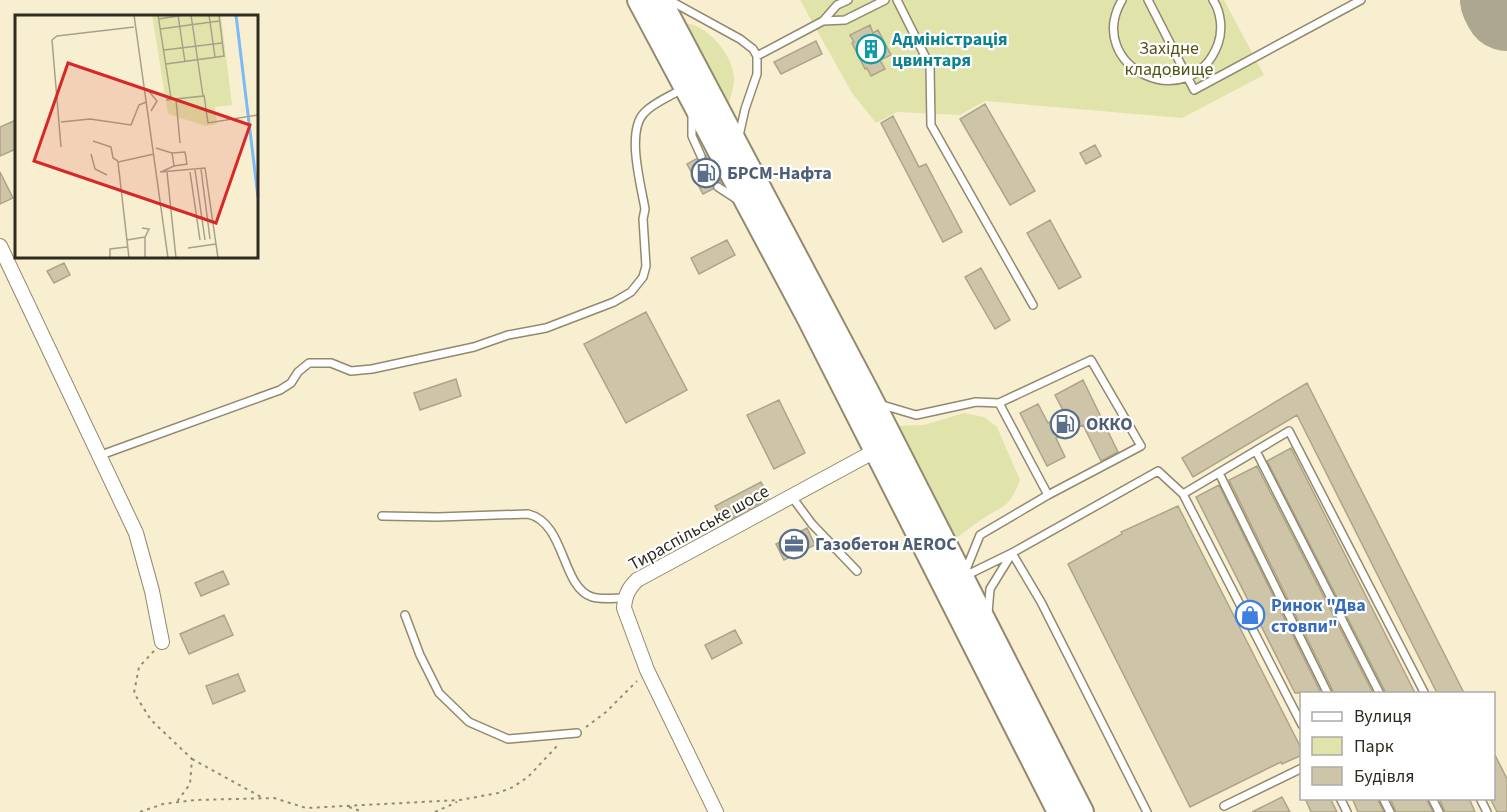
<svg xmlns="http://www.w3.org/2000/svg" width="1507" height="812" viewBox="0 0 1507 812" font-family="'Source Sans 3',sans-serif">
<rect width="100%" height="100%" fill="#f8efd1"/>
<path fill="#e0e4aa" d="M800 0H1224L1264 75 1182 118 985 101 960 115 897 112 876 123 852 93Z
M683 23C707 23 734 56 734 79 734 88 730 98 728 107Z
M964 413 984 417 997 427 1020 480C1009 509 1005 504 981 520 972 526 963 533 954 540L894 426 924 425Z"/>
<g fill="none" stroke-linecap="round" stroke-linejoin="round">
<path stroke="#aea790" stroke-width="86" d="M1503 0 1507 8"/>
</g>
<path fill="#cec5a9" stroke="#ada488" stroke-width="1.5" d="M870 25 873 33 878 30 891 55 880 60 885 69 871 76 867 68 865 69 852 43 854 42 850 35Z
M816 41 822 54 781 74 774 62Z
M985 104 1035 191 1010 205 960 119Z
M893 116 919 167 926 164 962 232 943 242 881 123Z
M16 120V149L0 156V127Z
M1095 145 1101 156 1086 164 1080 153Z
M706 155 721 182H715L713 189 703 194 687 164 696 159 703 161Z
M0 172 13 198 0 204Z
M1050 220 1081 277 1059 289 1027 233Z
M727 240 735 255 699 274 691 258Z
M64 263 70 275 54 283 47 271Z
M981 268 1010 320 995 329 965 277Z
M646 312 687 390 626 423 584 344Z
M456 379 461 396 420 410 414 393Z
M1083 380 1118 452 1101 461 1083 425 1056 438 1065 457 1047 466 1020 413 1038 404 1048 423 1065 414 1055 395Z
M1307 383 1464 693H1437L1297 415 1193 477 1182 458Z
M779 400 805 453 774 469 747 415Z
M1291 448 1415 693H1386L1267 461Z
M1257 466 1373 693H1334L1229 480Z
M761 482 769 498 724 523 715 506Z
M1219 485 1321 693H1295L1196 497Z
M1178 506 1302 750V755L1282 764 1281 762 1190 807 1068 564 1122 534 1121 532Z
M807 528 815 545 784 560 776 544Z
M223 571 229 584 201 596 195 583Z
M224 615 233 635 189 654 180 634Z
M735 630 742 643 712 659 705 645Z
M238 674 245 691 213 704 206 686Z
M1494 753 1507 779V812H1497L1490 798H1494Z
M1282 797 1290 812H1252Z
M1305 798H1330L1337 812H1311Z
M1352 798H1377L1384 812H1358Z
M1390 798H1426L1433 812H1396Z
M1439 798H1469L1475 812H1445Z"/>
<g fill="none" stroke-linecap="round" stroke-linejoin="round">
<g stroke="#92896e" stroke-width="10">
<path id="service" d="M669 0 740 39 753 49 757 56V74L745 109 739 136
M897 0 930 66 931 125 1033 305
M1122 0C1083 67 1190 118 1218 44 1223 30 1221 12 1213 0
M1148 0 1194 90 1361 0
M823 21 845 20 885 0
M757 56 823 21 837 5 848 0
M692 115V136L701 156
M718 187 738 200
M999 403 1091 360 1141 446 1048 495
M879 404 916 415 976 402 999 403 1048 495 980 535 965 572
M1256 451 1380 694
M101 455 280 390 291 383 298 372 309 363H331L351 371 372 369 474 347 508 335 546 328 614 302 631 292 643 277 646 266 643 219 645 209C641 185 626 132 644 113 654 102 671 96 684 88
M1219 473 1328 694
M1183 494 1302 725
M792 497 812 524 857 571
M382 516 438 517 528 514C566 523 561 587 592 597 602 600 614 598 625 598
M1012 553 1041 602 1147 812
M965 576 1012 553 1158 471 1183 494 1289 431 1425 694
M988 613 990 589 1011 555
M405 615 420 655 439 693 469 722 508 739 577 733
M1340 798 1347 812
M1383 798 1390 812
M1432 798 1439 812
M1480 798 1487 812
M1224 806 1302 768"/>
</g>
<g stroke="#92896e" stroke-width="16">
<path id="minor" d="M0 246 136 533 152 591 162 642
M716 812 647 670 624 608C625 596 628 589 637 580L875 451"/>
</g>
<g stroke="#92896e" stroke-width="26">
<path id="trunk" d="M639 0 808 317 1059 812
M660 0 867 391 1082 812"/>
</g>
<path stroke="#918b76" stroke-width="2" stroke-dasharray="3 4.5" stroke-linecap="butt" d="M154 651 139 667 134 693 151 720 192 759 190 784 176 803
M586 727 606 712 637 681
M192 759 263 798
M349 807 363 812
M140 812 163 804 195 800 274 798 306 808 460 800 498 793 513 787 528 777 558 745
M435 812 457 802"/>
<use href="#service" stroke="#fff" stroke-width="7"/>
<use href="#minor" stroke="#fff" stroke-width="14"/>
<use href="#trunk" stroke="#fff" stroke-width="22"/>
</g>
<defs>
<g id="building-ring" transform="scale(1.5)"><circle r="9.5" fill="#fff" stroke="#0f9aa8" stroke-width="1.5"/><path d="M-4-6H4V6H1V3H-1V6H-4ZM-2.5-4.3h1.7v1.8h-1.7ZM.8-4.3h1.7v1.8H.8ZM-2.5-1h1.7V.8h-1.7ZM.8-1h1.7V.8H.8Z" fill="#0f9aa8"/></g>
<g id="fuel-ring" transform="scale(1.5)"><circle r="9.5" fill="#fff" stroke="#5c6f8a" stroke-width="1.5"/><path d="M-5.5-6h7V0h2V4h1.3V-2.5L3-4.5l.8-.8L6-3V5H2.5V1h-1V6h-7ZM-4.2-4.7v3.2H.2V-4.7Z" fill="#5c6f8a"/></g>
<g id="office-ring" transform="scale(1.5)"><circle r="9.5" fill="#fff" stroke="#5c6f8a" stroke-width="1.5"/><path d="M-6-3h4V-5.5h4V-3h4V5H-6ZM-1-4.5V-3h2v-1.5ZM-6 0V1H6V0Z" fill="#5c6f8a"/></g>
<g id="shop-ring" transform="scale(1.5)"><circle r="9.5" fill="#fff" stroke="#3f7fe0" stroke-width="1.5"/><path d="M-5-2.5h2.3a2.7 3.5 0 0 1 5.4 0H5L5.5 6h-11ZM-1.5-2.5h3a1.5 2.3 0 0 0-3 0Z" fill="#3f7fe0"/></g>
</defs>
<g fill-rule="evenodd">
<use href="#building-ring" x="871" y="49"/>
<use href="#fuel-ring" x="706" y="173"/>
<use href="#fuel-ring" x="1065" y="424"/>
<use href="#office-ring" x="794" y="544"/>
<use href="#shop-ring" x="1250" y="615"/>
</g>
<g text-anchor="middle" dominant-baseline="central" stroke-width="4.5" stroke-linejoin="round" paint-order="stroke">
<g font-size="18" font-weight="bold" fill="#0d838f" stroke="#fff" text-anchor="start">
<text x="892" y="39">Адміністрація<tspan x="892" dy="21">цвинтаря</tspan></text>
</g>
<g font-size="18" fill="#545515" stroke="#fff">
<text x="1169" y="48">Західне<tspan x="1169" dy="21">кладовище</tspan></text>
</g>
<g font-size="18" font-weight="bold" fill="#4e5e75" stroke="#fff" text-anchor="start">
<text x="727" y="173">БРСМ-Нафта</text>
<text x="1086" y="424">ОККО</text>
<text x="815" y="544">Газобетон AEROC</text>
</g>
<g font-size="18" fill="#2f2b20" stroke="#fff">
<text transform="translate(699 528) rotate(-29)">Тираспільське шосе</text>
</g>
<g font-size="18" font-weight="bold" fill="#366cbe" stroke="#fff" text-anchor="start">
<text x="1271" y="605">Ринок "Два<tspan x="1271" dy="21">стовпи"</tspan></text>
</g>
</g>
<g transform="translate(15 15)">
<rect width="243" height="243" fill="#f8efd1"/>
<path d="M137 0H206L217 90 200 92 202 109 191 111 153 99Z" fill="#e0e4aa"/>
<path fill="none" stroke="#7bb9f7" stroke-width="3" d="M221 0 243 182"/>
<path fill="none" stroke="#a8a18a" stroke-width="1.5" d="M119 0 153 243M143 0 156 83M163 0 170 47M194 0 200 42M144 4 169 0M145 14 204 6M149 35 207 28M151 49 209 41 204 0M132 74 142 86 136 96M189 80 193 108 243 100M161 84 165 128M151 85 188 81 176 0M46 107 75 104 116 110 124 90 131 87M78 126 96 132 98 143 103 146M46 132 37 25 42 21 119 12M141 133 157 138 158 144 159 151 146 157M157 138 170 137 172 149 159 151M76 139 80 154 92 160M186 154 195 224M180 155 190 225M145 157 190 153 203 243M152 157 161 243M175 157 185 225M130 222V243M112 225 130 222 134 214 127 213M173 233 201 229M95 243V234L112 232M114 243 103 147 139 139"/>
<path fill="#d62828" fill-opacity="0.15" stroke="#d62828" stroke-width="3" d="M53 48 235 110 201 208 19 146Z"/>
<rect width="243" height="243" fill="none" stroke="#2f2b20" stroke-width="3"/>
</g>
<rect x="1300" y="692" width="195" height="108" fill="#ffffff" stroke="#acaaa6" stroke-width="1.5"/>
<rect x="1312" y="712" width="30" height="9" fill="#ffffff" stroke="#acaaa6" stroke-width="1.5"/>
<text x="1354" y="722" font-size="18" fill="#2f2b20">Вулиця</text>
<rect x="1312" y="737" width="30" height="18" fill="#e0e4aa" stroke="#acaaa6" stroke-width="1.5"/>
<text x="1354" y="752" font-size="18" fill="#2f2b20">Парк</text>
<rect x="1312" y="767" width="30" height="18" fill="#cec5a9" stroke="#acaaa6" stroke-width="1.5"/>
<text x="1354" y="782" font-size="18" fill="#2f2b20">Будівля</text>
</svg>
